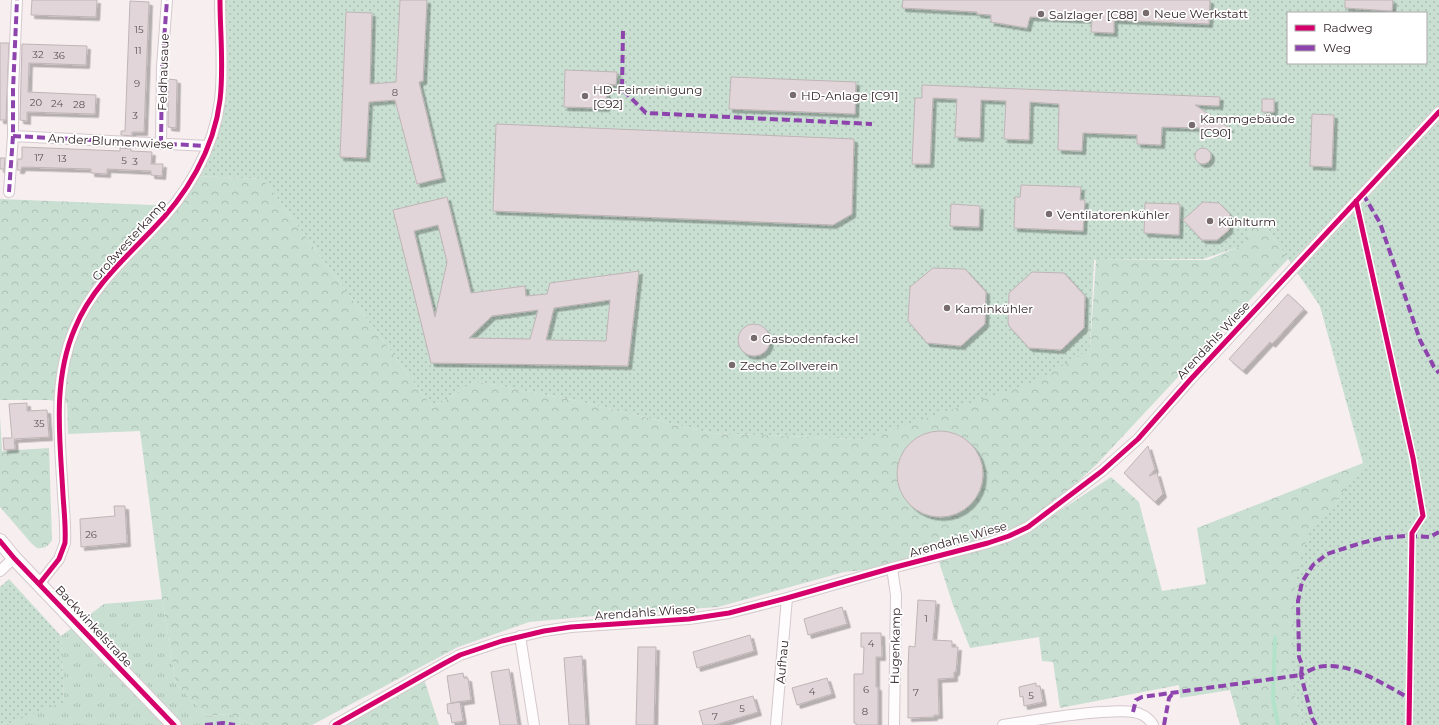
<svg xmlns="http://www.w3.org/2000/svg" width="1439" height="725" viewBox="0 0 1439 725" font-family="Montserrat,sans-serif">
<defs>
<pattern id="grass-tufts" width="24" height="20" patternUnits="userSpaceOnUse"><rect width="24" height="20" fill="#c9dfd2"/><path d="M3 7l-1-3M5 7V3M7 7l1-3M15 17l-1-3M17 17v-4M19 17l1-3" fill="none" stroke="#adbfb4"/></pattern>
<pattern id="forest-crowns" width="20" height="18" patternUnits="userSpaceOnUse"><rect width="20" height="18" fill="#c9dfd2"/><path d="M2 6a3 3 0 1 1 6 0M12 15a3 3 0 1 1 6 0" fill="none" stroke="#adbfb4"/></pattern>
<pattern id="park-dots" width="8" height="8" patternUnits="userSpaceOnUse"><rect width="8" height="8" fill="#c9dfd2"/><path d="M2 2h.1M6 6h.1" fill="none" stroke="#adbfb4" stroke-width="1.8" stroke-linecap="round"/></pattern>
<filter id="shadow"><feDropShadow dx="3.5" dy="3.5" stdDeviation="0" flood-color="#0004"/></filter>
</defs>
<rect width="100%" height="100%" fill="#f7eef0"/>
<path fill="url(#grass-tufts)" d="M162 599 176 684 207 716 229 714 254 725H5L64 701 61 636 104 604Z"/>
<path fill="url(#forest-crowns)" d="M199 176 263 179 433 408 475 381 582 402 711 433 857 439 862 440 1090 349 1096 260H1208L1245 244 1256 212 1288 259 1096 465 1061 497 1025 523 1007 532 892 567 844 572 718 607 594 616 529 622 458 647 312 725H254L229 714 207 716 176 684 162 599 140 431 68 434 67 403 49 400H0V199L178 206Z
M1325 254 1439 725 1292 688 1304 725H1240L1230 690 1180 698 1179 685 1060 708 1053 662 1042 661 1039 637 970 648 953 605 937 556 1032 529 1111 477 1139 502 1162 591 1206 584 1197 528 1363 463 1320 306 1302 278Z
M0 416 2 451 49 448 52 540C49 546 44 549 37 548L32 544 0 507Z
M424 679 439 725H339Z"/>
<path fill="url(#park-dots)" fill-rule="evenodd" d="M224 0H1439V725H1304L1292 688 1295 576 1308 535 1367 463 1320 306 1256 212 1245 245 1203 259 1094 260 1090 349 1034 382 862 440 857 439 711 433 582 402 475 381 433 408 263 179 199 176 218 119ZM1288 13H1426V63H1288Z
M9 579 61 636 64 702 5 725H0V587Z"/>
<g fill="none" stroke-linecap="round" stroke-linejoin="round">
<path stroke="#b2e3ca" stroke-width="4" d="M1275 638 1273 699 1278 725"/>
</g>
<path fill="#e1d5d9" stroke="#bfb4b6" fill-rule="evenodd" filter="url(#shadow)" d="M32 0H97L96 17 31 15Z
M400 0H427L423 81 419 82 442 178 417 184 395 100 369 102 366 158 340 157 346 12 372 13 370 84 396 82Z
M903 0H1210L1209 24 1114 20V33L1091 32 1092 20 1030 17 1027 28 991 22V15L977 14V12L902 8Z
M1345 0H1393L1392 11 1345 8Z
M130 1 149 2 144 132H132V136L121 135V131H125Z
M0 43H9L6 120H0Z
M22 44 87 46 86 65 29 63 28 92 96 95 95 114 27 112V121L20 120Z
M565 70 617 72 616 85 607 84 606 108 564 107Z
M731 77 856 82 855 114 729 109Z
M168 79 177 80 176 128 168 127Z
M922 85 1220 97 1219 106 1195 105 1231 129 1162 127 1161 145 1137 144V135L1083 133 1082 151 1058 150 1059 104 1030 102 1029 140 1004 139 1006 101 981 100 980 138 955 137 957 99 933 98 930 164H912L915 98H922Z
M1262 99H1274V112H1262Z
M1312 114 1334 115 1332 167 1310 166Z
M496 124 854 139 852 214 833 225 493 211Z
M22 147 120 151V148L131 149V151L152 152 151 164H163L162 176 151 175V171L107 169V174L91 173V169L22 167 21 170H17L18 159H22Z
M1195 156a8 8 0 1 1 16 0a8 8 0 1 1-16 0Z
M0 158H5L4 169H0Z
M1021 185 1081 187 1080 200H1085L1083 231 1014 228 1015 197H1020Z
M447 197 471 293 525 286 526 296 547 294 550 283 639 271 628 366 431 363 393 210ZM438 225 447 262 435 317 414 231ZM610 300 606 341 546 340 554 308ZM538 310 530 339 469 338 492 316Z
M1203 202 1219 203 1230 214 1229 230 1217 240H1202L1183 220Z
M1145 203 1180 204 1179 235 1144 233Z
M951 204 980 206 979 227 950 226Z
M933 268 965 269 986 292 985 324 961 346 927 343 908 321 910 287Z
M1032 272 1064 273 1085 296 1084 328 1061 350 1029 348 1009 326 1008 323 1009 293Z
M1288 294 1304 309 1272 344 1270 342 1243 371 1229 359Z
M738 340a16 16 0 1 1 32 0a16 16 0 1 1-32 0Z
M27 403V411L47 410 49 437 14 439 15 449 4 450 3 438H12L9 404Z
M897 474a43 43 0 1 1 86 0a43 43 0 1 1-86 0Z
M1148 446 1155 469 1149 476 1157 473 1163 494 1155 502 1124 473Z
M114 506H125L127 543 81 547 80 519 115 516Z
M918 600 936 601 933 640 952 641V647H958L956 672H954V678L938 679 939 715H934V717L908 718V668L909 646 915 647Z
M842 607 847 624 808 635 804 619Z
M861 633H881L882 657H876V687H878V725H856V723H854V674H863L864 647H861Z
M750 635 754 651 697 668 693 652Z
M638 647H656L654 725H636Z
M582 656 586 725H569L564 658Z
M509 669 518 725H500L491 672Z
M463 673 464 678H468L471 700 451 703 447 676Z
M827 678 832 694 797 705 792 688Z
M1036 683V686H1040L1043 702 1024 706 1023 696 1020 697 1019 687Z
M753 696 758 712 715 725H703L699 711Z
M460 702 463 721 452 723 450 713 448 714 447 704Z"/>
<g fill="none" stroke-linecap="round" stroke-linejoin="round">
<g stroke="#d5c9cd" stroke-width="12">
<path id="minor" d="M13 136 208 146
M161 144 162 67 167 0
M9 192 13 136V90L17 0
M892 568 896 595 894 725
M0 571 14 558
M40 583 59 559 65 543C66 527 64 511 63 495 60 439 52 381 75 328 91 289 122 261 151 231 186 196 214 150 220 100 224 67 220 33 220 0
M520 636 534 725
M335 725 445 663 460 655 502 641 544 631 571 627 689 619 729 613 787 598 892 568 988 543 1009 536 1028 527 1102 471 1138 439 1190 380 1439 112
M776 725 787 598
M1003 725C1036 720 1069 714 1102 712 1112 712 1123 710 1133 712 1141 713 1149 718 1153 725"/>
</g>
<g stroke="#d5c9cd" stroke-width="16">
<path id="secondary" d="M0 541 14 558 174 725"/>
</g>
<use href="#minor" stroke="#fefcfd" stroke-width="10"/>
<use href="#secondary" stroke="#fefcfd" stroke-width="14"/>
<path stroke="#8e44ad" stroke-width="4" stroke-dasharray="8 4" stroke-linecap="butt" d="M623 31 622 89 646 113 872 124
M13 136 208 146
M161 144 162 67 167 0
M9 192 13 136V90L17 0
M1363 194 1380 223 1420 340 1434 367 1439 373
M1133 712 1136 700 1142 697 1301 675 1302 665 1299 657 1298 601 1302 582 1313 565 1327 554 1361 543 1382 538 1406 536 1430 537 1439 532
M205 725 223 723 235 725
M1164 725 1169 698 1174 692
M1316 725 1312 718 1301 675C1306 672 1312 669 1318 667 1350 661 1381 683 1409 698"/>
<g stroke="#fff" stroke-width="8">
<path id="cycleway" d="M1356 201 1413 458 1423 516 1412 533 1409 725
M0 541 14 558 174 725
M40 583 59 559 65 543C66 527 64 511 63 495 60 439 52 381 75 328 91 289 122 261 151 231 186 196 214 150 220 100 224 67 220 33 220 0
M335 725 445 663 460 655 502 641 544 631 571 627 689 619 729 613 787 598 892 568 988 543 1009 536 1028 527 1102 471 1138 439 1190 380 1439 112"/>
</g>
<use href="#cycleway" stroke="#d6006c" stroke-width="5"/>
</g>
<g fill="#786b6e" stroke="#fff" stroke-width="1.5">
<circle cx="1146" cy="13" r="4"/>
<circle cx="1041" cy="14" r="4"/>
<circle cx="793" cy="95" r="4"/>
<circle cx="585" cy="96" r="4"/>
<circle cx="1192" cy="125" r="4"/>
<circle cx="1049" cy="214" r="4"/>
<circle cx="1210" cy="221" r="4"/>
<circle cx="947" cy="308" r="4"/>
<circle cx="754" cy="338" r="4"/>
<circle cx="732" cy="365" r="4"/>
</g>
<g text-anchor="middle" dominant-baseline="central" stroke-width="3.5" stroke-linejoin="round" paint-order="stroke">
<g font-size="10" fill="#605256">
<text x="139" y="29">15</text>
<text x="138" y="50">11</text>
<text x="38" y="54">32</text>
<text x="59" y="55">36</text>
<text x="137" y="83">9</text>
<text x="395" y="92">8</text>
<text x="36" y="102">20</text>
<text x="57" y="103">24</text>
<text x="79" y="104">28</text>
<text x="135" y="115">3</text>
<text x="39" y="157">17</text>
<text x="62" y="158">13</text>
<text x="124" y="160">5</text>
<text x="135" y="161">3</text>
<text x="39" y="423">35</text>
<text x="91" y="534">26</text>
<text x="926" y="618">1</text>
<text x="871" y="643">4</text>
<text x="866" y="689">6</text>
<text x="812" y="691">4</text>
<text x="916" y="692">7</text>
<text x="1031" y="695">5</text>
<text x="742" y="708">5</text>
<text x="865" y="711">8</text>
<text x="715" y="716">7</text>
</g>
<g font-size="12" fill="#332428" stroke="#fff" text-anchor="start">
<text x="1154" y="13">Neue Werkstatt</text>
<text x="1049" y="14">Salzlager [C88]</text>
<text x="593" y="89">HD-Feinreinigung<tspan x="593" dy="14">[C92]</tspan></text>
<text x="801" y="95">HD-Anlage [C91]</text>
<text x="1200" y="118">Kammgebäude<tspan x="1200" dy="14">[C90]</tspan></text>
<text x="1057" y="214">Ventilatorenkühler</text>
<text x="1218" y="221">Kühlturm</text>
<text x="955" y="308">Kaminkühler</text>
<text x="762" y="338">Gasbodenfackel</text>
<text x="740" y="365">Zeche Zollverein</text>
</g>
<g font-size="12" fill="#332428" stroke="#fff">
<text transform="translate(163 72) rotate(-88)">Feldhausaue</text>
<text transform="translate(111 141) rotate(3)">An der Blumenwiese</text>
<text transform="translate(129 240) rotate(-48)">Großwesterkamp</text>
<text transform="translate(1213 340) rotate(-47)">Arendahls Wiese</text>
<text transform="translate(958 539) rotate(-16)">Arendahls Wiese</text>
<text transform="translate(645 612) rotate(-4)">Arendahls Wiese</text>
<text transform="translate(94 626) rotate(47)">Backwinkelstraße</text>
<text transform="translate(895 646) rotate(-89)">Hugenkamp</text>
<text transform="translate(782 662) rotate(-85)">Aufhau</text>
</g>
</g>
<rect x="1287" y="12" width="140" height="52" fill="#ffffff" stroke="#ada7a9"/>
<rect x="1295" y="25" width="20" height="6" fill="#d6006c" stroke="#ada7a9"/>
<text x="1323" y="32" font-size="12" fill="#332428">Radweg</text>
<rect x="1295" y="45" width="20" height="6" fill="#8e44ad" stroke="#ada7a9"/>
<text x="1323" y="52" font-size="12" fill="#332428">Weg</text>
</svg>
